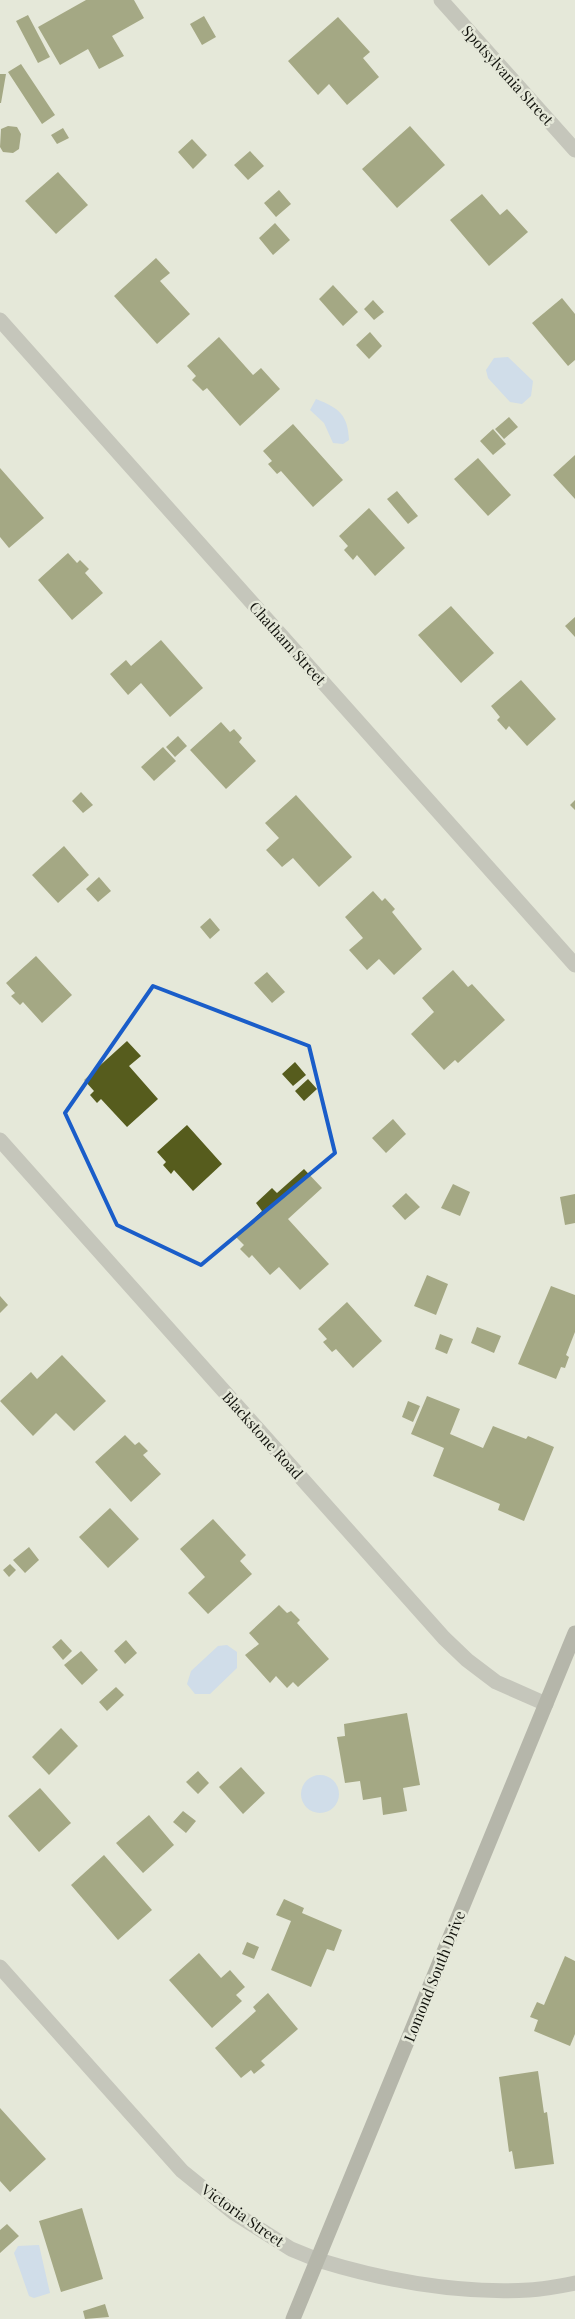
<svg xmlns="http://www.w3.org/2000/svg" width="575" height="2319" viewBox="0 0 575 2319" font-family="'Playfair Display',serif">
<rect width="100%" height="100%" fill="#e5e8d9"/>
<path fill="#b5d0fc" d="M508 357 533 381 531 396 522 404 510 402 488 378 486 370 494 358Z
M316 399C339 408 348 415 349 440L343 444 333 443 324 423 310 410Z
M227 1645 237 1652V1668L210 1694H195L187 1684 191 1671 218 1646Z
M301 1794a19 19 0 1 1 38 0a19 19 0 1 1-38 0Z
M39 2245 50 2293 34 2298 29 2296 14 2253 18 2246Z"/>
<path fill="#565c1d" d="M86 0H134L144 18 112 36 124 56 99 69 88 49 60 65 38 27Z
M28 15 50 57 38 63 16 21Z
M204 16 216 37 202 45 190 24Z
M338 17 370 52 363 58 379 77 347 105 329 84 318 95 288 61Z
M21 64 55 115 42 124 8 72Z
M0 74H6L1 103H0Z
M8 126 17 127 21 134 19 149 13 153 3 152 0 147 1 129Z
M410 126 445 165 397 208 362 169Z
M63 128 69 138 57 144 51 135Z
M192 139 207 155 193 169 178 152Z
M250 151 264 166 248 180 234 165Z
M58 172 88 205 56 234 25 201Z
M279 190 291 204 276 217 264 203Z
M482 194 500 215 507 209 528 232 489 266 450 220Z
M275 223 290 240 273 255 259 238Z
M156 258 170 273 160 281 190 314 157 344 114 296Z
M333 285 358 312 343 326 319 299Z
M562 298 575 314V360L568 366 532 323Z
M373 300 384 312 374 320 364 309Z
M370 332 382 346 369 359 356 345Z
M219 337 253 375 261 368 280 389 240 426 207 388 203 391 192 380 196 376 187 366Z
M509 417 518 427 504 439 495 429Z
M293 424 343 480 313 507 281 471 277 474 268 464 272 461 263 451Z
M493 429 506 444 493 455 480 441Z
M575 455V499L553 475Z
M478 458 511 495 488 516 454 479Z
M0 468 44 518 9 548 0 537Z
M397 491 418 516 408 524 387 499Z
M369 508 405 548 375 576 357 555 353 560 344 550 348 546 339 536Z
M68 553 77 563 80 560 89 569 85 573 103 593 72 620 38 580Z
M451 606 494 653 461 683 418 635Z
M575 617V637L565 626Z
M161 640 203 688 170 717 141 683 128 695 110 674 126 660 131 666Z
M521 680 556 719 527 746 509 726 506 730 497 720 500 717 491 706Z
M221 722 230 732 234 729 242 738 239 742 256 761 226 789 190 750Z
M178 736 187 746 175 757 166 747Z
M163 747 176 761 154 781 141 767Z
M81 792 93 805 83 813 72 801Z
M296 795 352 857 319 887 293 858 282 867 266 850 279 838 265 823Z
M575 800V810L570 805Z
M64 846 89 875 58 903 32 875Z
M99 877 111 891 98 902 86 889Z
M373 891 382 901 385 898 395 909 392 912 422 949 394 975 379 959 367 970 349 950 363 938 345 917Z
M210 918 220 930 210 939 200 927Z
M36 956 72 995 42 1023 23 1002 20 1005 11 996 15 993 6 983Z
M453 970 468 987 472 984 505 1020 458 1063 455 1060 444 1070 411 1034 434 1012 422 998Z
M267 972 285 992 272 1003 254 983Z
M127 1041 141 1056 129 1066 158 1099 127 1127 101 1099 97 1103 90 1095 94 1091 84 1080Z
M295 1062 306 1075 293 1086 282 1074Z
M308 1079 317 1089 304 1101 295 1091Z
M393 1119 406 1134 386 1153 372 1138Z
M187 1125 222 1164 193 1191 174 1170 171 1174 163 1165 166 1162 157 1152Z
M304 1169 322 1188 288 1219 329 1264 300 1290 279 1267 270 1275 252 1255 249 1258 240 1249 244 1245 235 1236 262 1211 256 1203 272 1188 277 1193Z
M453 1184 470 1192 460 1216 441 1208Z
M406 1193 420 1207 405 1220 392 1206Z
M575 1194V1223L565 1225 560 1197Z
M427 1275 448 1284 436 1315 414 1306Z
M551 1286 575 1295V1332L566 1355 569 1357 565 1368 561 1367 556 1379 518 1364Z
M0 1296 8 1305 0 1313Z
M347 1302 382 1341 353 1368 336 1349 332 1352 323 1342 327 1339 318 1329Z
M477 1327 501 1336 494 1353 471 1343Z
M440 1334 453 1339 447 1354 435 1349Z
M62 1355 106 1401 74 1431 56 1413 33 1436 0 1401 31 1372 37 1379Z
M427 1396 460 1409 450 1434 483 1448 493 1426 526 1439 528 1436 554 1447 524 1521 498 1510 500 1504 433 1476 444 1448 411 1434Z
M408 1401 420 1406 413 1422 402 1417Z
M125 1435 135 1445 139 1442 148 1451 143 1455 161 1474 131 1502 95 1462Z
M110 1508 139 1539 108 1568 79 1537Z
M213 1519 246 1555 240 1561 252 1574 208 1614 188 1593 205 1577 180 1549Z
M29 1547 39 1560 25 1573 13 1560Z
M10 1564 16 1570 9 1577 3 1570Z
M279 1605 287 1613 291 1611 300 1620 297 1623 329 1659 298 1687 293 1682 287 1688 276 1676 270 1683 245 1655 259 1644 249 1633Z
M61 1639 72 1651 63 1660 52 1647Z
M126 1640 137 1653 125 1664 114 1651Z
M81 1651 98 1670 82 1685 64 1665Z
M116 1687 124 1695 107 1711 99 1702Z
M407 1713 420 1785 403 1788 407 1811 383 1815 381 1797 363 1800 360 1781 345 1783 337 1737 345 1736 344 1724Z
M61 1728 78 1746 49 1775 32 1757Z
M241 1767 265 1793 243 1814 219 1787Z
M198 1771 209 1783 198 1794 186 1782Z
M40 1788 71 1823 39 1852 8 1816Z
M183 1811 196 1821 186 1833 173 1822Z
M149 1815 174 1845 143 1873 116 1843Z
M104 1855 152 1910 118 1940 71 1885Z
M284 1899 304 1908 302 1913 342 1930 334 1951 327 1949 311 1987 271 1970 291 1921 276 1915Z
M247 1942 259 1947 254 1959 242 1954Z
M199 1953 221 1978 230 1970 245 1987 236 1995 242 2001 212 2028 169 1980Z
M565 1956 575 1961V2034L570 2046 534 2031 538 2020 530 2017 537 2002 544 2005Z
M268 1993 298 2029 261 2061 265 2065 254 2074 251 2070 241 2078 215 2048 256 2011 253 2007Z
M538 2071 544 2113 547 2112 554 2164 515 2169 512 2151 509 2152 499 2077Z
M0 2108 46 2159 10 2192 0 2181Z
M82 2208 103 2279 61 2292 39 2221Z
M7 2224 19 2236 0 2253V2230Z
M105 2304 109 2317 85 2319 83 2311Z"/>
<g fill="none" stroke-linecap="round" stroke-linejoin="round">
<path stroke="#9d9e98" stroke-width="15" d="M441 0 575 150
M0 320 575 965
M0 1140 444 1638 467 1660 496 1682 546 1704
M318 2260C386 2281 457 2294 529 2290 545 2289 560 2286 575 2283"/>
<path stroke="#9d9e98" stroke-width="15" d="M0 1967 182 2171 234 2213 291 2249 318 2260"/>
<path stroke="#7a7b72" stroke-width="15" d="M293 2319 575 1633"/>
</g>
<path d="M0 0H575V2319H0ZM153 986 309 1046 335 1153 201 1265 117 1225 65 1113Z" fill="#e5e8d9" fill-opacity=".55" fill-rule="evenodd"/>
<path fill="none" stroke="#1a5dc9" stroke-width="4" stroke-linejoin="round" d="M153 986 309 1046 335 1153 201 1265 117 1225 65 1113Z"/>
<g text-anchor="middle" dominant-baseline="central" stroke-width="5" stroke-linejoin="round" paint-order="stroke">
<g font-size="15" fill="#13140e" stroke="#e5e8d9">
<text transform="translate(508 75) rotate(48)">Spotsylvania Street</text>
<text transform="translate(288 643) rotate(48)">Chatham Street</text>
<text transform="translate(263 1435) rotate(48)">Blackstone Road</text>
<text transform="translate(434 1976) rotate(-68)">Lomond South Drive</text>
<text transform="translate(243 2215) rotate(35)">Victoria Street</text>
</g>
</g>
</svg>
